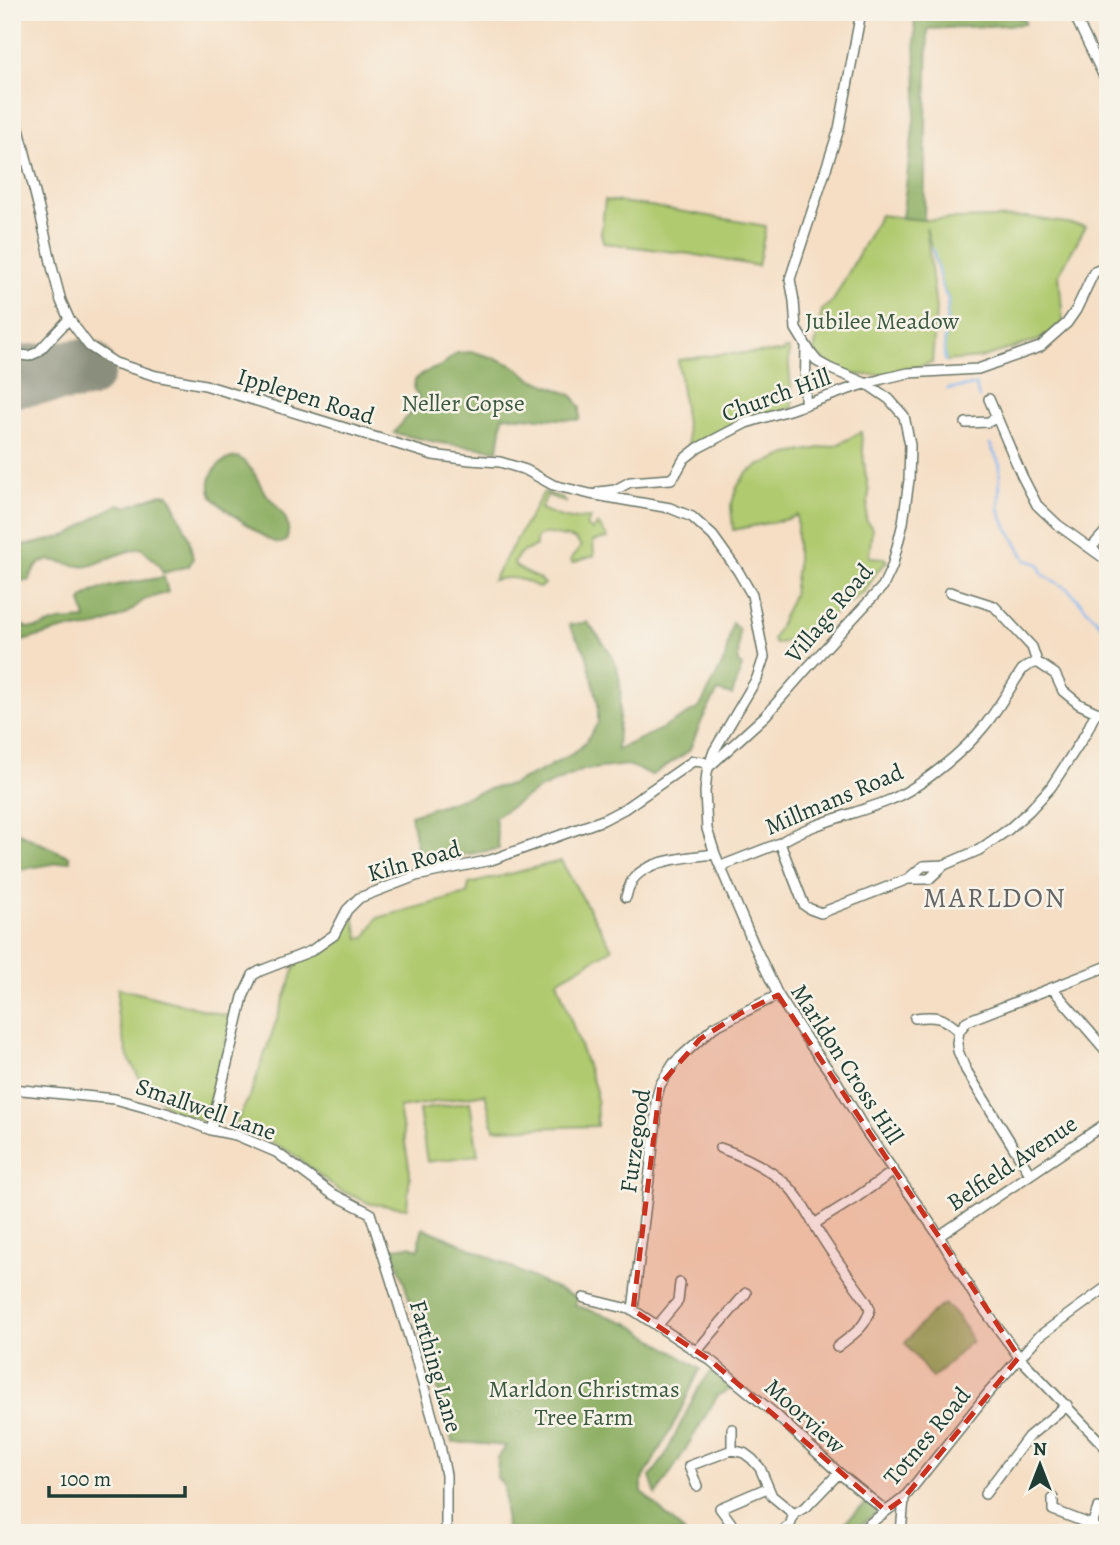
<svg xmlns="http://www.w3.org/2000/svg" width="1120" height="1545" viewBox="0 0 1120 1545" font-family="Alegreya,serif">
<rect width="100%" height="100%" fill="#f7f3e8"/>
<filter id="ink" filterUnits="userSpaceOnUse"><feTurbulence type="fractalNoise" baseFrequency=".0143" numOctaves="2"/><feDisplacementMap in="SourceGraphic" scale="14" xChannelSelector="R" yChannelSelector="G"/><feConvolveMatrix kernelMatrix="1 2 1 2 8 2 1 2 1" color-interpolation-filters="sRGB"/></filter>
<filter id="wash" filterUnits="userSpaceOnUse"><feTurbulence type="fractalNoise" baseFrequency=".00686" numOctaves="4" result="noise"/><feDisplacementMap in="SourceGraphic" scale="28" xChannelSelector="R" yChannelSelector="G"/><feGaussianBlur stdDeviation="1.57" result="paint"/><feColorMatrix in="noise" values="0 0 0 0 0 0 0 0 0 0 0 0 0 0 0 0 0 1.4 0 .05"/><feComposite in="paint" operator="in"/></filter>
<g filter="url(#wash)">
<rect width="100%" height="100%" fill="#f5dec4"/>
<path fill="#b0ca6f" stroke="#688452" stroke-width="2" d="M605 200 650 206 766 226 758 266 690 254 604 243 601 234Z
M880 215 924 220 1027 217 1086 226 1059 274 1063 323 1039 340 980 358 945 361 944 350 948 299 942 288 926 227 936 309 932 363C889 374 849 388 814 352L822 310 833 301Z
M784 349H789V367L793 408 735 424 689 449 678 360 722 354 784 352Z
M861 432 865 471 869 491 866 520 872 528 869 557 884 558 887 561 875 574 866 590 831 616 794 639 775 644 773 640 793 595 797 566V515L788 519 733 530 731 506 737 487 746 474 758 466 788 454 837 445Z
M544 492 560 497 567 503 547 495 541 509 561 517 571 519 591 518 586 525 592 530 598 524 608 538 593 541 594 556 572 563 571 559 581 547C576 537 570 538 560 536 550 534 544 531 536 539V546L520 553 514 562 515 566C523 572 539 577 545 584L539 588C524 578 511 576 493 580Z
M561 861 612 949 557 981 596 1091 597 1126 494 1129 485 1094 399 1108 410 1172 407 1208 371 1204 337 1189 292 1153 257 1135 234 1126 250 1096 297 962 322 950 341 934 353 914 359 938 366 937 377 918 467 894 469 884Z
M118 988 232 1017 208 1123 171 1110 142 1083 128 1057 117 1012Z
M470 1102 478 1155 427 1162 419 1110Z"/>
<path fill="#8cae62" stroke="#56764b" stroke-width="2" d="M914 12H1006L1025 20V24L928 29 924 220 902 218 917 96Z
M474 352 498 359 516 367 532 379 572 395 580 407V418L577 420 503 416 498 450 440 443 394 433C399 425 419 405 419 399 419 396 415 392 414 389L415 380 423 373 441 366 457 353Z
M238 457C250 464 256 476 262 488 271 504 296 517 286 541 281 543 281 544 275 542 267 540 216 504 212 496 204 477 219 458 238 457Z
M161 494 168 495 171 498 189 537 193 559 189 566 163 573 159 565 141 548C132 550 123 552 115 556 106 559 98 564 89 566 68 571 41 542 29 581L12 580V547L37 543 69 535 99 515 119 504 127 507Z
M164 577 168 592 144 600 125 615 103 624 90 628 65 629 12 644V621L28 628H38L59 621 86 619 81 601C92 584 144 582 164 577Z
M587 622C596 633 606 645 613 658 627 686 617 720 617 750L659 730 700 707 725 659 732 623 739 630 738 663 742 666 732 695 718 691 702 720 689 751 652 775 628 765 583 770 539 789 495 817 499 849 419 862 411 815 492 788 511 785 541 771 574 753 584 744 598 723V702L586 653 569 625Z
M12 830 70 857V861L24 869H12Z
M423 1228C476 1248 525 1276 577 1298L575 1305 628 1323 700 1369 676 1420 642 1481V1492L685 1533H506L504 1485 497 1478 498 1458 506 1446 472 1443H452L446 1415 393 1248 410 1246 418 1249 420 1246 419 1241Z
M944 1304 959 1318 972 1341C958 1352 947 1367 932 1378L905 1343C915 1330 929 1313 944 1304Z
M711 1371 736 1387 718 1395 679 1460 656 1495 650 1477 664 1458 698 1389Z
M866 1503 878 1512 849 1533H833Z"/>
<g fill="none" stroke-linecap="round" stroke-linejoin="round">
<path stroke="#86b8f3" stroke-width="2.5" d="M933 249 942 288 948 299 944 350 945 361
M947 389 976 385 979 398
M990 444 1000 465 999 509 1002 518 1026 560 1039 564 1042 574 1068 589 1102 626 1108 634"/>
<path stroke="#8a8e7c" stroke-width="61" d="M12 377 85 369"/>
</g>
</g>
<g filter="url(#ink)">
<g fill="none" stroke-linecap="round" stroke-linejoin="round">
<g stroke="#6a7566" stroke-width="12">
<path id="minor" d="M1073 12 1108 85
M12 101 41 217 53 271 61 301 69 319 89 346 115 363 156 376 205 385 433 455 470 460 500 462 526 470 553 485 590 494 670 508 692 517 713 536 738 571 752 595 764 657 757 678 714 751 707 772 705 792 707 829 715 854 738 908 754 945 778 995 807 1040 837 1082 865 1130 939 1236 975 1297 1019 1357 1108 1450
M12 354 29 356 38 352 69 319
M989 399 1022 476 1037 505 1058 525 1108 561
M805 405 806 347
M966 423 988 422 997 418
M599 492 615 490 630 482 671 479 675 475 684 459 698 448 746 423 789 410 852 388 882 379 908 373 978 369 1040 347 1067 323 1076 310 1094 272 1108 267
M1091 548 1108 529
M950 592 994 606 1032 647 1037 662 1055 674 1063 691 1079 704 1096 712 1108 713
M711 765 765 716 810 665 883 586 892 567 903 523 909 480 910 445 904 416 889 399 867 384 831 369 818 362 812 355 796 329 794 301 790 279 839 129 861 12
M780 843 804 905 810 909 821 913 908 879H929L944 865
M721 866 780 843C810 823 856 814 890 800 921 787 965 751 986 724 999 707 1010 688 1022 670L1029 665 1037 662
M908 879 923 866 944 865 979 850 1009 829 1030 810 1051 787 1086 733 1096 712
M626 897C627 892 629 886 632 881 646 859 691 857 715 854
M1052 988 1108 1053
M915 1018C936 1015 943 1017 959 1031L957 1043 958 1051 966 1070 1030 1174
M959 1031 967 1021 1108 966
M12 1089 115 1099 166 1113 211 1130 236 1135 276 1152 331 1193 370 1213 416 1359 439 1441 446 1475V1533
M211 1130 243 997 253 975 260 971 311 951 334 935 347 910 359 898 416 876 491 860 603 820 624 809 693 761 703 762 709 766
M720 1148C744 1156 768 1168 787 1185 802 1199 812 1222 823 1239 837 1261 852 1281 867 1302L870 1309C866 1328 851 1336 837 1347
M814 1224 854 1199 894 1171
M939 1236 1108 1122
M584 1298 633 1310 710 1360 775 1414 839 1473 886 1511
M633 1310 656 1121V1100L660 1085 674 1063 714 1027 778 995
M657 1326 678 1301 680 1283
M696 1352 746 1293
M732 1450V1429
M697 1486 689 1466 732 1450 744 1453 752 1459 760 1468 772 1496 794 1514 807 1506 839 1473
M985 1494 1028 1437 1067 1405
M1053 1498V1510L1092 1525 1105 1533
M731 1523 720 1508 767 1488
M1092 1525 1098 1508
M780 1533 790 1525 794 1514
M857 1533 904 1498 989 1392 1038 1337 1108 1286
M901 1533 904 1498"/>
</g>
<use href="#minor" stroke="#fff" stroke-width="9"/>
</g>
</g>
<path fill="#c8321e" fill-opacity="0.2" stroke="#c8321e" stroke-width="5" stroke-dasharray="14 9" stroke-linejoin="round" d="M778 995 1019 1357 904 1498 886 1511 710 1360 633 1310 660 1085 700 1039 741 1013Z"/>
<g text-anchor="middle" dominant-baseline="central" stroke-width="5" stroke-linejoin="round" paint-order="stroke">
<g font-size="24" fill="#3c5940" stroke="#f7f3e8">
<text x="882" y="321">Jubilee Meadow</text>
<text x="463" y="403">Neller Copse</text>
<text x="584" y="1389">Marldon Christmas<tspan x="584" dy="28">Tree Farm</tspan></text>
</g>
<g font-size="24" fill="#1f3d34" stroke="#f7f3e8">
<text transform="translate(776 395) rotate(-20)">Church Hill</text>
<text transform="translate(306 396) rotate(17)">Ipplepen Road</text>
<text transform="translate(829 613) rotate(-50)">Village Road</text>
<text transform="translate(834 799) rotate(-23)">Millmans Road</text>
<text transform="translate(414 861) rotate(-16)">Kiln Road</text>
<text transform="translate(847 1064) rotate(57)">Marldon Cross Hill</text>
<text transform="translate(206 1109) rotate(19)">Smallwell Lane</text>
<text transform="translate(635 1141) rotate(-82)">Furzegood</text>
<text transform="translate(1012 1163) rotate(-34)">Belfield Avenue</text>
<text transform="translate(436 1366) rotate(74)">Farthing Lane</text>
<text transform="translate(805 1416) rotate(42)">Moorview</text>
<text transform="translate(927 1436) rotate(-50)">Totnes Road</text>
</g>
<g font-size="28" letter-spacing="2" fill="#666566" stroke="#f7f3e8">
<text x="995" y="898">MARLDON</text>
</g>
</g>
<rect width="1120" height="1545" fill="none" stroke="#f7f3e8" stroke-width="42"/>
<g transform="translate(1040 1465)" stroke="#f7f3e8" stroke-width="5" paint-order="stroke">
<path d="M0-5L12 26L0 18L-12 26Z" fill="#1f3d34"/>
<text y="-10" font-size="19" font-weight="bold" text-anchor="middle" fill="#1f3d34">N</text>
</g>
<path d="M49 1486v10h136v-10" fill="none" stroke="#1f3d34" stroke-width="3.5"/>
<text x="60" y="1486" font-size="21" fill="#1f3d34" stroke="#f7f3e8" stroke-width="5" paint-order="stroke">100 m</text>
</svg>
